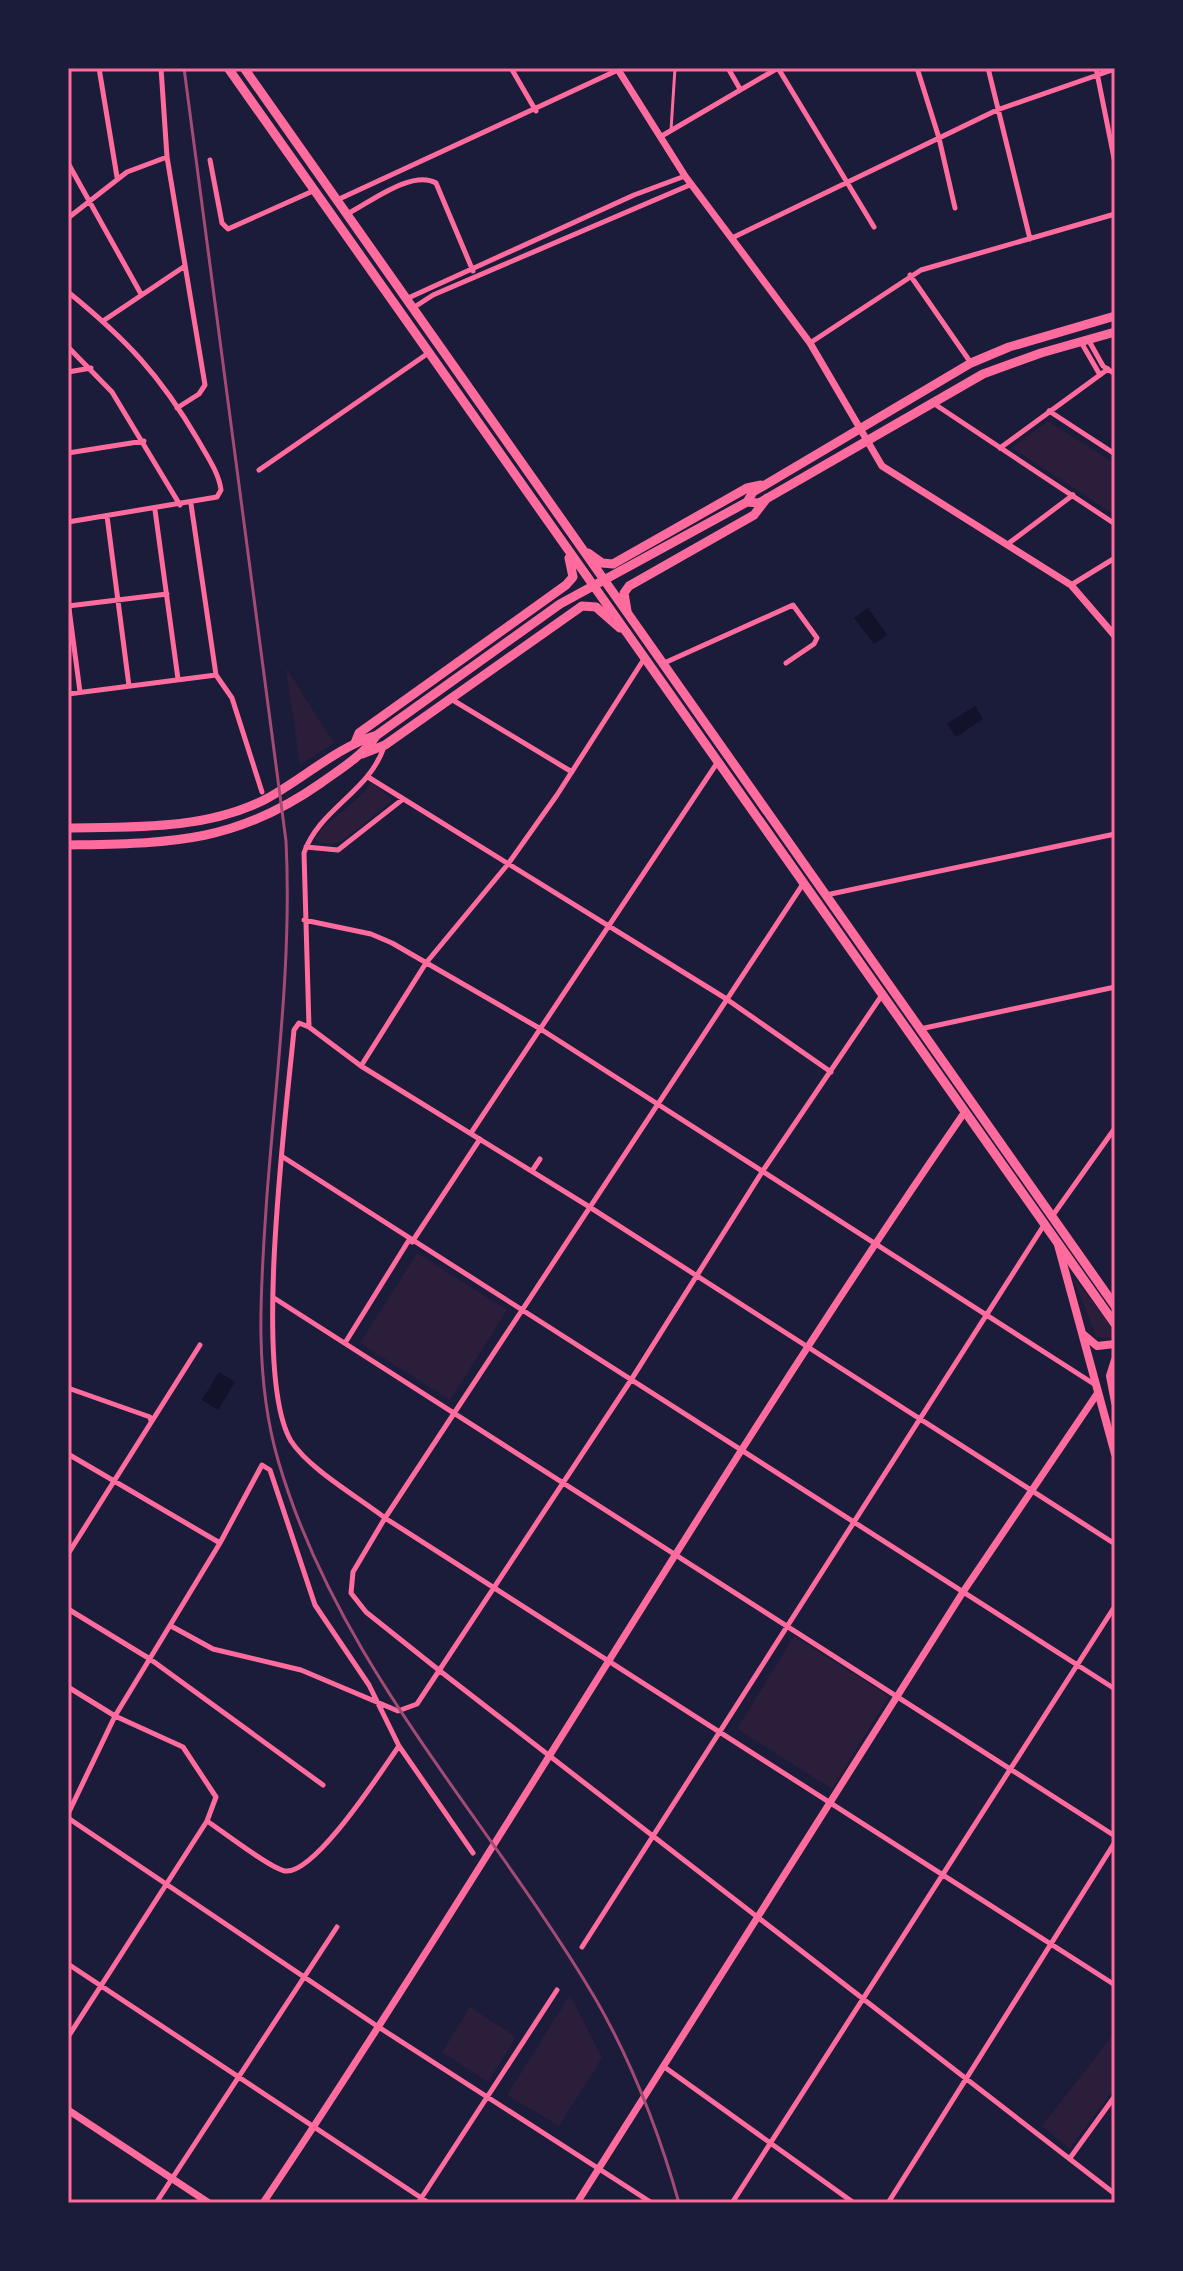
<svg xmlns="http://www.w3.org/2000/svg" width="1183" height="2271" viewBox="0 0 1183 2271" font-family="Bitter,serif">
<rect width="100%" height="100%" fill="#1b1b3a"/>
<path fill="#2a1e3b" d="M1048 421 1115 464V515L1012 448Z
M286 668 334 743 300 765Z
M371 782 393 800 342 841 331 845 314 840C327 817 355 808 371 782Z
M417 1253 507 1310 450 1400 360 1343Z
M1073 1277 1111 1325 1115 1338 1096 1337Z
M794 1636 889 1696 832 1789 737 1729Z
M570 1995 602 2058 559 2126 507 2095Z
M470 2007 516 2037 488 2082 442 2052Z
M1115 2032V2087L1070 2149 1042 2126Z"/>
<path fill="#12122b" d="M868 608 887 635 874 644 854 618Z
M975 706 983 719 956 737 947 724Z
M219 1372 235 1382 218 1410 202 1400Z"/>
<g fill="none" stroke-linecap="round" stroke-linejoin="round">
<path stroke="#ff6b9d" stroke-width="3" d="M671 130 675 68"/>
<path stroke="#ff6b9d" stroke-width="5" d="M99 68 117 177
M161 68 167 157 205 385 199 394 177 408
M511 68 536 111
M728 68 740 89
M778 68 874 227
M917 68 939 138 955 208
M988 68 1030 239
M1096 68 1115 163
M660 137 778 68
M210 160 222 223 228 229 313 191
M68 163 141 294
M337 200 618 70
M347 214C369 203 412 169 436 183L473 271
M68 218 127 172 167 157
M734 237 997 110 1115 69
M910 275 971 363
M68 292C126 339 160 375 198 440 207 456 219 473 221 490L217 497 68 522
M406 299 634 195 685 176
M413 308 433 295 692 184
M103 321 185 266
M1089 341 1103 366 1115 374
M1081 342 1100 375
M810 343 921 270 1115 214
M68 347 112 392 180 505
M68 372 91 368
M933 403 1115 524
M1049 411 1115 454
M1000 448 1108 369
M68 453 144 441
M259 470 427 354
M191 504 216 675 232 698 262 792
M155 510 178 679
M107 516 129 686
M1009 543 1073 495
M1071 585 1115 558
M68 601 80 692
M68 606 167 594
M662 664 793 605 817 638 814 644 786 663
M68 694 216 675
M451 699 572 772
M384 747C369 792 319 809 304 853L309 1027 361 1066 588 1206 1115 1544
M368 777 725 998 831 1072
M306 847 338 850 403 799
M803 884 385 1518 353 1572 351 1593 366 1612 440 1671 1115 2194
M826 895 1115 834
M304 920 371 934 392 943 539 1028 1094 1384
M309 1027 299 1023 294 1030C286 1114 252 1375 291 1441 309 1469 358 1497 385 1518L1115 1985
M920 1029 1115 987
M361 1066 426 963 508 864 557 795 644 659
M471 1133 717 763
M283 1157 1115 1689
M532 1171 540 1159
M1053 1215 1115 1128
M412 1242 480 1139
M274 1298 1115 1836
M345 1343 409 1240
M68 1388 150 1417 151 1421
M68 1454 220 1543
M68 1554 200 1345
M68 1609 150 1659 323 1785
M171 1626 213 1649 301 1670 398 1711 417 1704 631 1380 762 1172 882 995
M68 1687 115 1716 183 1747 216 1797 207 1821 68 2037
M68 1814 115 1716 220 1543 262 1465 270 1470 315 1605 369 1685 399 1746 473 1853
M68 1818 377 2026 652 2203
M207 1821C222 1831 271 1869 285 1871 315 1875 382 1770 399 1746
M582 1947 1044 1225
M68 1964 429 2203
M663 2066 854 2203
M1070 2158 1115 2096
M156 2203 337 1927
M418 2203 557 1990
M732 2203 1115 1606
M888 2203 1115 1842"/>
<path stroke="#ff6b9d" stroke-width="7" d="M617 68 685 176 810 343 882 466 1071 585 1115 636
M68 2110 209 2203
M263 2203C503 1844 718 1469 964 1113
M577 2203 963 1592 1097 1394"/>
<path stroke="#ff6b9d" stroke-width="8" d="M1058 1245 1115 1454
M1084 1335 1097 1346 1115 1344
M1115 1360 1110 1376 1115 1402"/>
<path stroke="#ff6b9d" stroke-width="9" d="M228 68 1115 1324
M244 68 1115 1306
M747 502 759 503 983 374 1041 353 1115 332
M588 553 602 563 613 564 747 488 761 485
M627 611 624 593 629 586 754 515 767 498
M355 743 359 733 566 585 573 577 569 558
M362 754 385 745 582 606 596 607 620 628
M68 828C134 827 206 830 266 799 303 779 337 747 377 735
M68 845C170 843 234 844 321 783 342 768 362 756 377 735L560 604 747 502 753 492 971 363 1009 347 1115 316"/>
<path stroke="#a44b75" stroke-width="3" d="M184 68 286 841C292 959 276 1078 267 1195 261 1283 253 1374 278 1460 338 1666 488 1817 595 1998 632 2062 659 2132 679 2203"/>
</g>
<rect width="1183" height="2271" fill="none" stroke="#1b1b3a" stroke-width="140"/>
<rect x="70" y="70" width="1043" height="2131" fill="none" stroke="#ff6b9d" stroke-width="3"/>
</svg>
